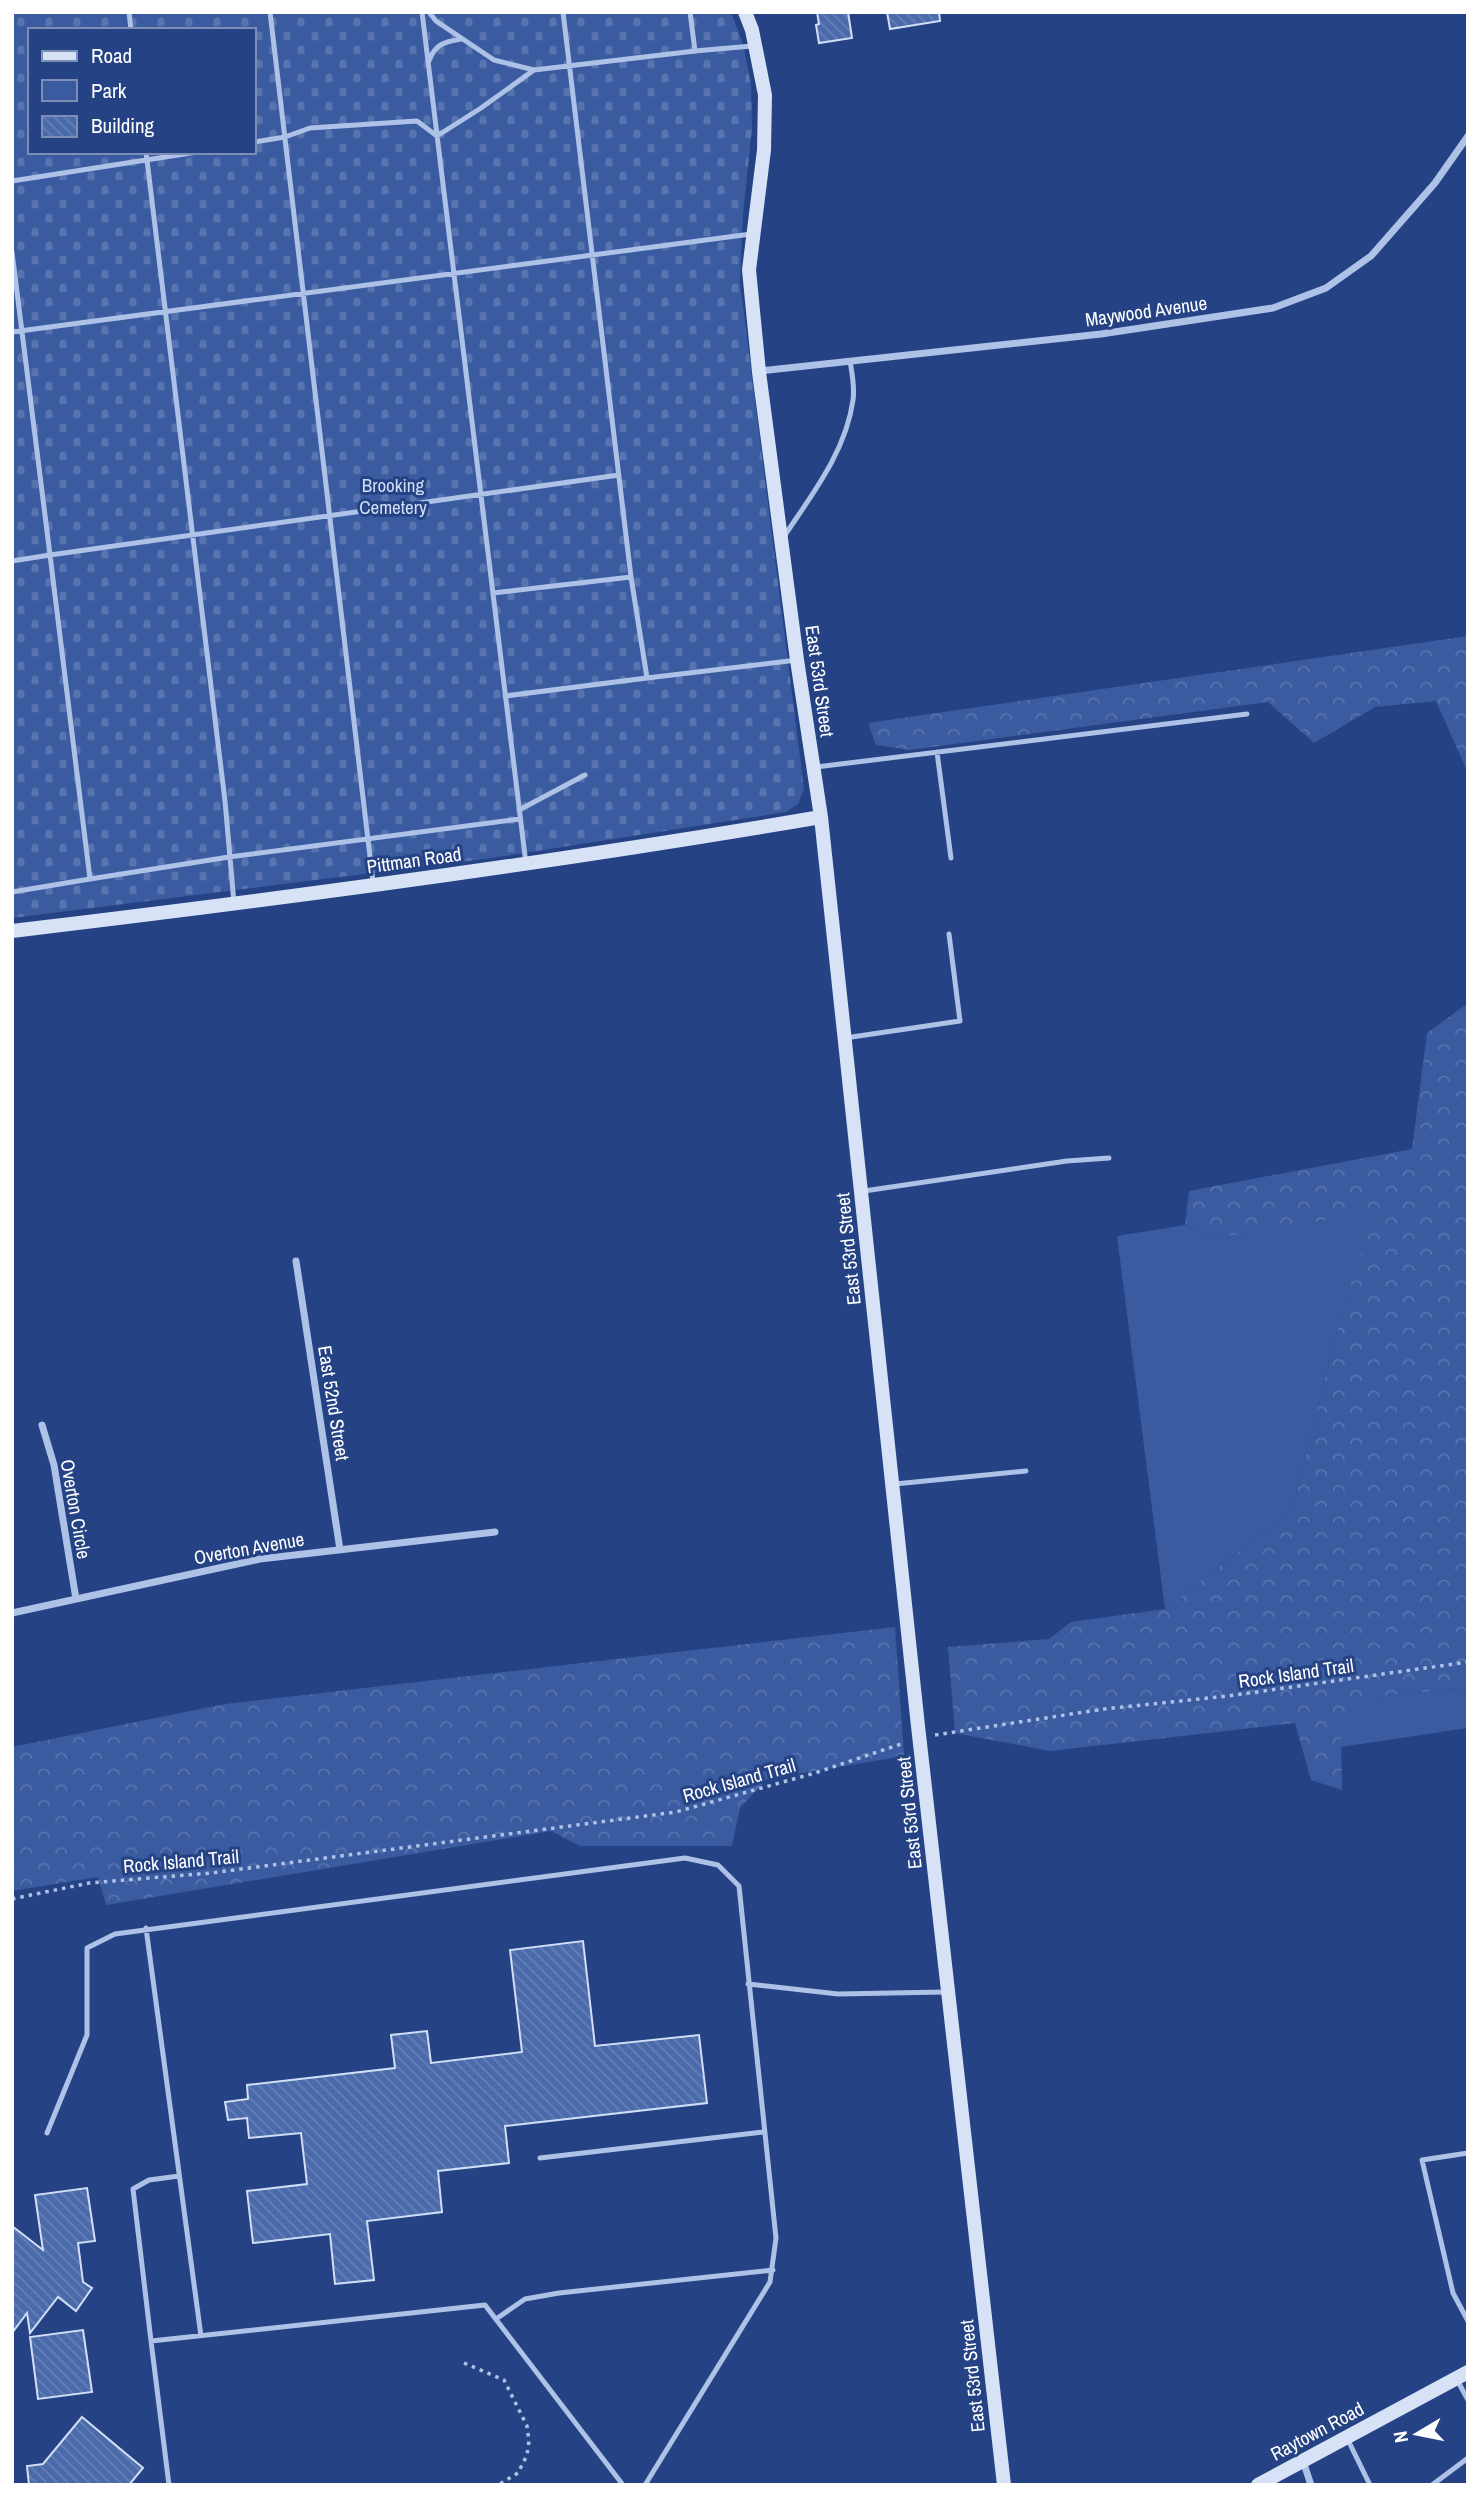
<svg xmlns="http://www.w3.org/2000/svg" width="1480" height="2497" viewBox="0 0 1480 2497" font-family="'Archivo Narrow',sans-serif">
<defs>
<pattern id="forest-crowns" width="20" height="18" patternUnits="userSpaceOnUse" patternTransform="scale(1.75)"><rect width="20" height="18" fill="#3a5ba0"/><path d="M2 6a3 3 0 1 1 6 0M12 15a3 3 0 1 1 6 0" fill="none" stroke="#5874ae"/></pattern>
<pattern id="cemetery-stones" width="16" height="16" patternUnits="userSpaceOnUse" patternTransform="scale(1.75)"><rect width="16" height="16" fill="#3a5ba0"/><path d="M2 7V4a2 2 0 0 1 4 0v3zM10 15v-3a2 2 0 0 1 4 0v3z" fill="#5874ae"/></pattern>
<pattern id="building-back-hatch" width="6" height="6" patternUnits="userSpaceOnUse" patternTransform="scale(1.75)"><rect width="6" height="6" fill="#4a6aaa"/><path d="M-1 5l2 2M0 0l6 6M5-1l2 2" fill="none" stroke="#6580b7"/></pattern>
</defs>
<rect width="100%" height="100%" fill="#254384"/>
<path fill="#3a5ba0" d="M1375 1211 1339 1323 1292 1510 1165 1609 1117 1236 1185 1225 1215 1238Z
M1468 1688V1728L1341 1747V1731L1382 1696Z"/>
<path fill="url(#forest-crowns)" d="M1468 636V773L1436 701 1375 707 1314 743 1268 702 909 750 876 745 868 723Z
M1468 1003V1688L1382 1696 1341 1732 1342 1790 1311 1780 1295 1723 1050 1751 955 1733 948 1647 1049 1639 1071 1622 1165 1609 1292 1510 1339 1323 1374 1212 1215 1238 1185 1225 1189 1191 1412 1149 1427 1033Z
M895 1627 904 1756 767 1779 740 1808 732 1846H580L551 1831 106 1905 98 1877 12 1891V1747L225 1704Z"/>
<path fill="url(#cemetery-stones)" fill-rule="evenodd" d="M12 12H731L743 44 751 85 752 129 743 214 740 282 804 789 798 804 786 812 492 858 12 918ZM30 30H254V152H30Z"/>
<path fill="url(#building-back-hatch)" stroke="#d2def6" stroke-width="2" d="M817 12H848L852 38 819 43 816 25 819 24Z
M887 12H939L940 21 890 29Z
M583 1941 595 2046 699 2035 707 2103 505 2126 509 2163 438 2171 442 2212 367 2221 374 2280 335 2284 330 2234 253 2243 247 2191 307 2184 301 2133 249 2138 247 2118 228 2120 225 2102 248 2099 247 2085 395 2068 391 2035 427 2031 431 2063 522 2052 510 1950Z
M87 2188 95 2241 78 2243 83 2282 92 2288 76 2311 58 2297 30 2333 27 2313 12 2333V2226L43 2250 35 2195Z
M83 2330 92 2392 38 2399 30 2337Z
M82 2417 143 2468 129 2485H29L27 2466 43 2464Z"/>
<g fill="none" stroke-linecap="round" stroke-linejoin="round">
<path stroke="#aec1e7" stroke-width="3.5" stroke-dasharray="3.5 5" stroke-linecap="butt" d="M935 1735 1104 1709 1228 1696 1468 1662
M12 1899 89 1883 211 1873 676 1812 815 1773 904 1743
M464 2363 504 2380 527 2426 529 2441 527 2455 518 2473 498 2485"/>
<path stroke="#aec1e7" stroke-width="5" d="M129 12 131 30
M270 12 373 882
M422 12 526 864
M429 12 436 21 494 60 534 70 695 51
M563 12 631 577 647 678 797 660
M690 12 695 51 752 46
M429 61C435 44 444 42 461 39
M254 142 285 137 310 128 417 121 437 136 481 108 534 70
M146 152 225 801 234 903
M12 181 197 152
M12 252 50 555 12 561
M12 332 751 234
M785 535C813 493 846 451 853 400 855 387 852 373 850 361
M493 593 631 577
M505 696 647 678
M937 752 951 858
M816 767 1247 714
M519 810 585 775
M520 819 229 857 90 879 50 555 619 475
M12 892 90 879
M845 1038 960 1021 949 934
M864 1191 1067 1161 1109 1158
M895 1484 1026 1471
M146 1928 201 2336
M748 1984 838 1994 945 1992
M47 2133 87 2035V1948L115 1934 685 1858 718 1865 739 1886 776 2238 770 2282 645 2485
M1468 2153 1422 2160 1453 2293 1468 2321
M540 2158 763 2132
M179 2176 149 2180 133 2189 151 2341 485 2305 623 2485
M496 2319 525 2299 559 2293 773 2270
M151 2341 169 2485
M1456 2378 1468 2400
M1347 2438 1370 2485
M1432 2485 1468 2458"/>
<path stroke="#aec1e7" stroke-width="7" d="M759 371 1101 334 1273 308 1326 288 1371 256 1435 183 1468 136
M296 1261 340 1550
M42 1425 54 1465 76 1599
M12 1613 260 1559 495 1532
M1303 2461 1311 2485"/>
<path stroke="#d8e2f7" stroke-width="14" d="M745 12 752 30 765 95 764 150 749 270 759 372 797 660 821 817 918 1726 1004 2485
M12 931C283 899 552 863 821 817
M1258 2485 1468 2372"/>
</g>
<g text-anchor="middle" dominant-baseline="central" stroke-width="6" stroke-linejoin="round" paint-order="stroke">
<g font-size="19" fill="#fff" stroke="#254384">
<text transform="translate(1146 311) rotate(-8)">Maywood Avenue</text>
<text transform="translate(820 681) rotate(82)">East 53rd Street</text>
<text transform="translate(414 860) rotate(-8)">Pittman Road</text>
<text transform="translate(848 1249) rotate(-96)">East 53rd Street</text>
<text transform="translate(334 1403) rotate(81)">East 52nd Street</text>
<text transform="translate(76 1509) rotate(80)">Overton Circle</text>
<text transform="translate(249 1548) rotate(-10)">Overton Avenue</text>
<text transform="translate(1296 1673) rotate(-8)">Rock Island Trail</text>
<text transform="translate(739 1780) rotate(-16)">Rock Island Trail</text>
<text transform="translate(909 1813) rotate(-96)">East 53rd Street</text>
<text transform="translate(181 1861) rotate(-5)">Rock Island Trail</text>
<text transform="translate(972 2376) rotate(-96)">East 53rd Street</text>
<text transform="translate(1317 2431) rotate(-28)">Raytown Road</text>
</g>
<g font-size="19" fill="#d2def6" stroke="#254384">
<text x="393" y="485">Brooking<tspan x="393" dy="22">Cemetery</tspan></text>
</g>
</g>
<rect width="1480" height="2497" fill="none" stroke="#ffffff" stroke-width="28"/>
<rect x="28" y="28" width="228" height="126" fill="#254384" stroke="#7c8eb5" stroke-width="2"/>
<rect x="42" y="51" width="35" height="10" fill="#d8e2f7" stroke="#7c8eb5" stroke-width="2"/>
<text x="91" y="63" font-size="21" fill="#ffffff">Road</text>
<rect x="42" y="80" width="35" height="21" fill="#3a5ba0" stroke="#7c8eb5" stroke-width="2"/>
<text x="91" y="98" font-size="21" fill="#ffffff">Park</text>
<rect x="42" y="116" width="35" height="21" fill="url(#building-back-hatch)" stroke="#7c8eb5" stroke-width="2"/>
<text x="91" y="133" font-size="21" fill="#ffffff">Building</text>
<g transform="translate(1417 2434) rotate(260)" stroke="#254384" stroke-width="5" paint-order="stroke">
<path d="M0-5L12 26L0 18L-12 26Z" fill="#ffffff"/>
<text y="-10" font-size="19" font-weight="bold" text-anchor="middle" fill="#ffffff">N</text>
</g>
</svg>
